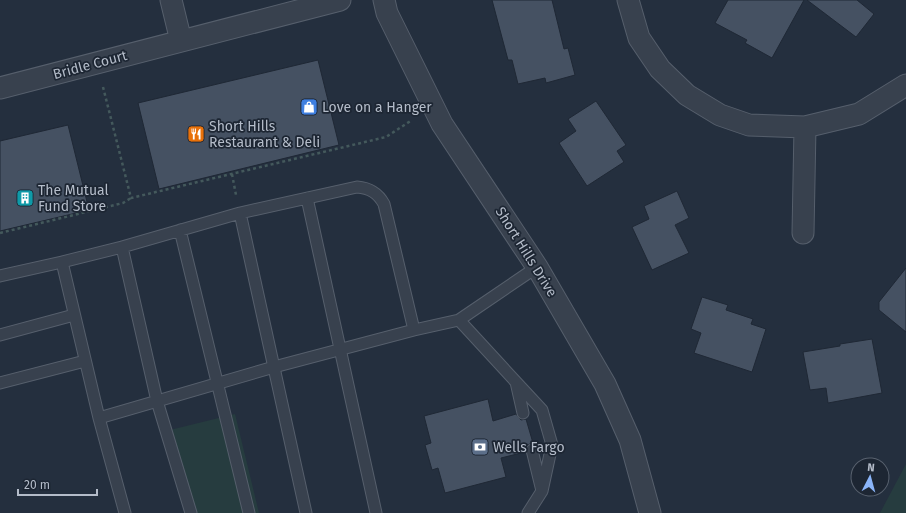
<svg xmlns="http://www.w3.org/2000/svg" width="906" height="513" viewBox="0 0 906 513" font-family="'Fira Sans',sans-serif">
<rect width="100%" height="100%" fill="#242f3e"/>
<path fill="#263c3f" d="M235 414 259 513H190L170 430Z
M906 464V513H880Z"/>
<path fill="#455162" stroke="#1f2835" d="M492 0H552L564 49 568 48 575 75 546 83 545 78 518 84 512 60H508Z
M728 0H804L772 58 745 43 747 40 715 23Z
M807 0H857L874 14 856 37Z
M318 60 339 145 159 189 138 103Z
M596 101 626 145 617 151 624 162 587 186 559 143 576 131 568 119Z
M68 125 89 210 0 231V141Z
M677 191 689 218 675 225 689 253 652 270 632 227 649 219 644 206Z
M906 268V332L879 310V302Z
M702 297 728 305 726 310 753 319 751 324 766 329 752 372 694 353 701 333 691 329Z
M872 339 882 393 828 403 826 388 810 390 803 352 840 346V344Z
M488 399 493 421 516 414 521 420 526 419 533 443 527 445 525 452 501 458 506 477 445 493 438 468 432 470 425 445 431 443 424 416Z"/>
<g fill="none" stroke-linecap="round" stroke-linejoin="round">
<g stroke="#565f6c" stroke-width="13">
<path id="service" d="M307 198 376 513
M180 230 249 513
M122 247 240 213
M62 262 122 247 157 401 191 513
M0 276 62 262 99 418 125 513
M459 320 516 382 523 413
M0 335 74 315
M516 382 542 410 552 445 542 491
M0 383 85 361
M99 418 274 367 414 330 459 320 537 267
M306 513 240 213 357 187C370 188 378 193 384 204L414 330
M528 513 542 491 532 450"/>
</g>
<g stroke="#565f6c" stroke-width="23">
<path id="minor" d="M171 0 181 41
M384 0 387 13 442 124 537 267 605 384 630 440 650 513
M628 0 639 38 660 69 687 95 720 115 749 125 805 127 859 114 906 85
M0 88 340 0
M803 233 805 127"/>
</g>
<path stroke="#44595c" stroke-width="2.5" stroke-dasharray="3 3" stroke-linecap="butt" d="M103 87 131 198 386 137 412 120
M232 174 236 195
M0 233 123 203 131 198"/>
<use href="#service" stroke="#38414e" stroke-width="11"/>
<use href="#minor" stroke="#38414e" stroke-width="21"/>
</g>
<defs>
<g id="shop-square" transform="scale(0.9)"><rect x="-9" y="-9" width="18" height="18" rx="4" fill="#3f7fe0" stroke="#1d2633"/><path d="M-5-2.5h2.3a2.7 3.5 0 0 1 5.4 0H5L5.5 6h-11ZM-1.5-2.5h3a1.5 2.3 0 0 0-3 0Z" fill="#fff"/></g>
<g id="restaurant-square" transform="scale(0.9)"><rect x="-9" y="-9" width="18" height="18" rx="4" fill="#e8710a" stroke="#1d2633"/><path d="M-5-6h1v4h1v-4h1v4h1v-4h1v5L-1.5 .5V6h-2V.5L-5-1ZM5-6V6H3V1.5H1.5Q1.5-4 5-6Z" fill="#fff"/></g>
<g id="building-square" transform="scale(0.9)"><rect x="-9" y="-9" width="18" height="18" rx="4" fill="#0f9aa8" stroke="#1d2633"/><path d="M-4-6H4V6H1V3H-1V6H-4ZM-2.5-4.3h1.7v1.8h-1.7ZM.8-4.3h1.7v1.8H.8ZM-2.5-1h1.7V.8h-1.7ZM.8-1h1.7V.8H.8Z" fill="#fff"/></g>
<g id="bank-square" transform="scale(0.9)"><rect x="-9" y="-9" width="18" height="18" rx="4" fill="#5c6f8a" stroke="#1d2633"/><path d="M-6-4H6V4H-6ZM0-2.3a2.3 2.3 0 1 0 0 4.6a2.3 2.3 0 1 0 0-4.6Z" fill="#fff"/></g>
</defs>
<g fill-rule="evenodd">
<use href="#shop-square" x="309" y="107"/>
<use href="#restaurant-square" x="196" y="134"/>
<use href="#building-square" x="25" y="198"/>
<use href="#bank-square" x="480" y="447"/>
</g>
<g text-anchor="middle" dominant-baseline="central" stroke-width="3.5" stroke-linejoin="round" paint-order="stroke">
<g font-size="14" fill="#b4bcc9" stroke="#1d2633">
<text transform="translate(90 65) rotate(-15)">Bridle Court</text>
<text transform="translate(526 252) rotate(58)">Short Hills Drive</text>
</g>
<g font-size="14" fill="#b4bcc9" stroke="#1d2633" text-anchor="start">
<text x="322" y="107">Love on a Hanger</text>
<text x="209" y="126">Short Hills<tspan x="209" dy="16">Restaurant &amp; Deli</tspan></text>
<text x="38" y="190">The Mutual<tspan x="38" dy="16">Fund Store</tspan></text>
<text x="493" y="447">Wells Fargo</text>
</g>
</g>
<g transform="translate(870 477) rotate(6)"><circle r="19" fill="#1d2633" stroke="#59626f"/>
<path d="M0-3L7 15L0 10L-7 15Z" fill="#8ab4f8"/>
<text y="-6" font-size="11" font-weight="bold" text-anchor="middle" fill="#b4bcc9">N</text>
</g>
<path d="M18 489v6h79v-6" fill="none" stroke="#b4bcc9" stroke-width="2"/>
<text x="24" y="489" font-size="12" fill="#b4bcc9" stroke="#1d2633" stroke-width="3" paint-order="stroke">20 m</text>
</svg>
